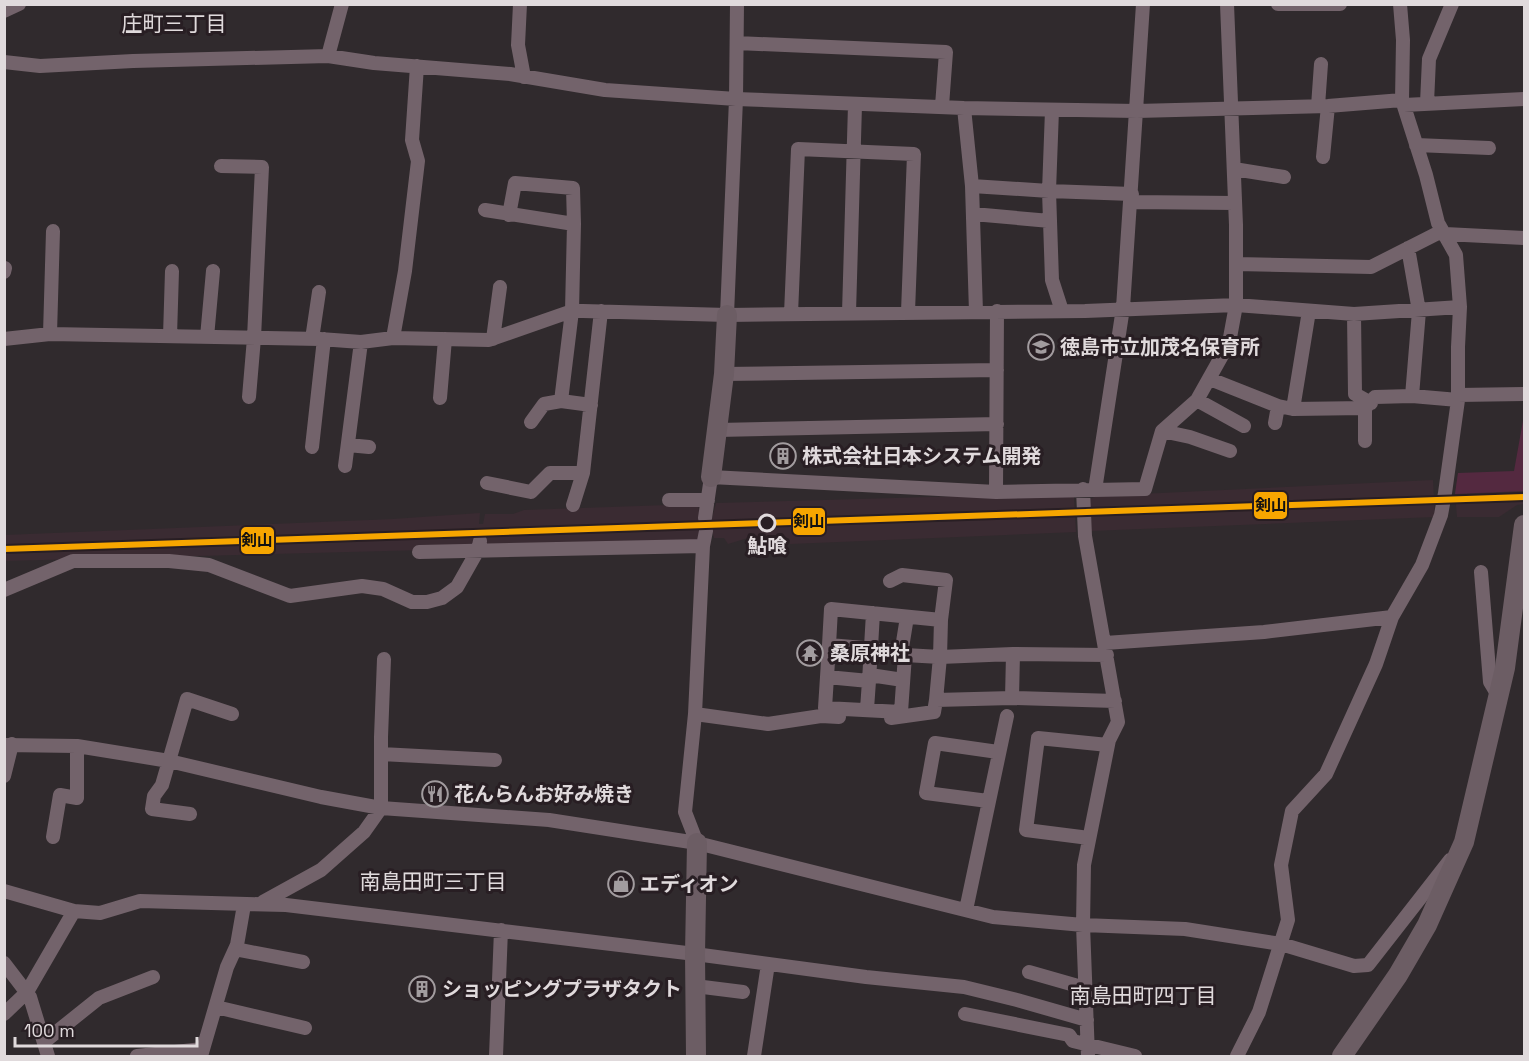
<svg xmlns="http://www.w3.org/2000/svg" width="1529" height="1061" viewBox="0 0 1529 1061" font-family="'Space Grotesk','Noto Sans JP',sans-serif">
<rect width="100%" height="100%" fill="#302a2d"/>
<path fill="#3a2b32" d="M1458 473 1524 481V504L1517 505 1499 517H1457L1455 494Z
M1433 480 1435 517 1091 531 1090 499 1097 496Z
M1069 493 1074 497 1076 532 790 544 789 538H748L728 544 724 538H714L712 531 697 543 5 561 4 535 393 519 480 513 479 524H483L485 514H513L524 510 698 504 700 518H712L716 503Z"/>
<path fill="#542940" d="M1524 415V491L1455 494 1458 473 1514 471Z"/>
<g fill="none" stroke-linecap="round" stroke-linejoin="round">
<path stroke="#73636b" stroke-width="14" d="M520 4 518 45 524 77
M1278 4H1340
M1400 4 1403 40 1402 100
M4 11 19 4
M737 43 946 52 942 106
M328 56 342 4
M4 62 40 66 133 61 328 56 374 63 510 74 605 90 736 99 964 108 1137 111 1328 106 1402 100 1426 175 1438 223 1456 255 1460 307 1458 347V400L1445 493 1441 515 1422 565 1392 617 1376 664 1326 774 1292 811 1281 865 1288 920 1259 1012 1237 1056
M1427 103 1429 59 1452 4
M1404 105 1524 99
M1318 106 1321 64
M964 108 972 186 976 312
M1416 145 1489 148
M1323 157 1328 106
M221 166 262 167 254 338 249 397
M1234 169 1284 177
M972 186 1049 191 1052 110
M1131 202 1235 203
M485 210 574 224 572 311 561 401 544 404 531 422
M973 214 1050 221
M509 215 515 183 573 188 574 224
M1445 234 1524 238
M1408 248 1419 311 1412 396
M1236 264 1371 267 1442 231
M4 272 5 268
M1062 311 1052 280 1049 191 1132 194
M849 313 855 105
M791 314 798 149 914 154 908 312
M1354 314 1355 394 1371 403
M727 315 736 99 737 4
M50 334 53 231
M170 336 172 271
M207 337 213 271
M393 338 405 271 418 161 412 140 417 66
M4 339 50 334 320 339 361 342 393 338 489 340 572 311H583L727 315 1085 311 1236 305 1354 314 1460 307
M312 339 319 292
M493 339 500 287
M724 374 997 370
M1210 379 1278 406 1293 409 1365 408 1375 397 1412 396 1458 400
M1458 395 1524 394
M440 398 445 339
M1197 400 1244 426
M561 401 591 405
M1365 408V441
M1293 409 1309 311
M1275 423 1278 406
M718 430 997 424
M1162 431 1190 437 1230 451
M348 445 369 447
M312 447 324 339
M345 466 361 342
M487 483 531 492 550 473H583L601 311
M1083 489 1085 536 1118 722 1109 740 1084 865 1083 925 1088 1056
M1095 490 1123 308 1143 4
M996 492 997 311
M669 500H708
M573 505 583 473
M705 518 711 477 996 492 1145 489 1162 431 1197 400 1229 343 1236 305V225L1227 4
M419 552 703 546
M1481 572 1490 682 1499 697
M890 581 902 575 946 580 941 620
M4 590 73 561H169L209 565 290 596 362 586 383 589 412 602H427L442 598 457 587 478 550 480 541
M873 613 869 681 827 677 825 708 901 712 905 655
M1105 643 1264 632 1392 617
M901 654 907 617
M1107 655 1013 654 940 657 941 620 831 609 829 645 887 650 905 655 940 657 936 700 1012 698 1115 701
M870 675 903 680
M827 677 829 645
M1012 698 1013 654
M867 709 869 681
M695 714 768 724 821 716 839 717
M891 718 934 712 936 700
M4 745 77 746 169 761 321 797 381 808 549 820 697 843 993 917 1083 925 1185 929 1281 944 1354 966 1368 965 1450 860
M381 754 495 760
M4 776 12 744
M988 801 926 793 935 743 998 752
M190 814 152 809 154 796 162 785 187 699 232 714
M53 837 60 795 77 798V746
M1089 838 1026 830 1038 738 1108 745
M697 843 685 812 695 714 703 546 706 531
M4 891 74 911 27 992 4 1014
M263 902 321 870 364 832 381 808V737L384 659
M966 910 1007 716
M74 911 100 913 140 901 286 905 695 954 866 977 964 987 1017 1000 1087 1020
M235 949 303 962
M4 963 30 997 48 1056
M1029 972 1085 988
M695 986 743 992
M216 1007 305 1028
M965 1014 1069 1035 1073 1041 1135 1056
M44 1042 99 998 153 977
M137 1056 203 1049
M201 1056 227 967 237 945 244 905
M496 1056 501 930
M754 1056 768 964"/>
<path stroke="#6c5d64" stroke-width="20" d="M711 477 724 374 727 315
M696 1056 695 954 697 843
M1342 1056 1398 975 1427 925 1464 842 1505 668 1524 525"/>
<g stroke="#281e23" stroke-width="10">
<path id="rail-1" d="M4 549 1524 497"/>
</g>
<use href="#rail-1" stroke="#f7a600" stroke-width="6"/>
</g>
<defs>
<g id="school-ring" transform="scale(1.35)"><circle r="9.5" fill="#281e23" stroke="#a29c9f" stroke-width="1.5"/><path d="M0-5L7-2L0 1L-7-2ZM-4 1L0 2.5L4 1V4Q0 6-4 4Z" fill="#a29c9f"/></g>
<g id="building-ring" transform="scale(1.35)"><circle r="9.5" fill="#281e23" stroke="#a29c9f" stroke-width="1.5"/><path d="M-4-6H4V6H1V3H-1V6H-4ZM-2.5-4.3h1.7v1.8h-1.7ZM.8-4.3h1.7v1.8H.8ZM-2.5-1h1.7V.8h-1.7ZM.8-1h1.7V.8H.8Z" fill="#a29c9f"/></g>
<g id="temple-ring" transform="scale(1.35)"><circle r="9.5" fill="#281e23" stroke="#a29c9f" stroke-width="1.5"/><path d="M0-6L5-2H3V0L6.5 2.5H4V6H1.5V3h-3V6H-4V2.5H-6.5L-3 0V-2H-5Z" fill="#a29c9f"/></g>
<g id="restaurant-ring" transform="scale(1.35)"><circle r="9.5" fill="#281e23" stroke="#a29c9f" stroke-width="1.5"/><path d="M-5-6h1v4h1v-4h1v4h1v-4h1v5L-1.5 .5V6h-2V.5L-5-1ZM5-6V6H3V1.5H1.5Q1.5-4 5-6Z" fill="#a29c9f"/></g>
<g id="shop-ring" transform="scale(1.35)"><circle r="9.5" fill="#281e23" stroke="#a29c9f" stroke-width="1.5"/><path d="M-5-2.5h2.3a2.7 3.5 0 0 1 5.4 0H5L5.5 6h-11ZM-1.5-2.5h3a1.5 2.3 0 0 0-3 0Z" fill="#a29c9f"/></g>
</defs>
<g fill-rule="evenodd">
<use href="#school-ring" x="1041" y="347"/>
<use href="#building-ring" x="783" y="456"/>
<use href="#temple-ring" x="810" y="653"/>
<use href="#restaurant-ring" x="435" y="794"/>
<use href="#shop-ring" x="621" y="884"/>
<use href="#building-ring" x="422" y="989"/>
</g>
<circle fill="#281e23" stroke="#e0dadc" stroke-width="3" cx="767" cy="523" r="8"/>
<g text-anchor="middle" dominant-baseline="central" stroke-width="6" stroke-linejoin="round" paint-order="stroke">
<g font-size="20" font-weight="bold" fill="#e0dadc" stroke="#281e23" text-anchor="start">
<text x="1060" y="347">徳島市立加茂名保育所</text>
<text x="802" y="456">株式会社日本システム開発</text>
<text x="830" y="653">桑原神社</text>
<text x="454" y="794">花んらんお好み焼き</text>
<text x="640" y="884">エディオン</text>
<text x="442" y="989">ショッピングプラザタクト</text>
</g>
<g font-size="20" font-weight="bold" fill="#e0dadc" stroke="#281e23">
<text x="767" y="546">鮎喰</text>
</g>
<g font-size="21" fill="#e0dadc" stroke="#281e23">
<text x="174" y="23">庄町三丁目</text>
<text x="433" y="881">南島田町三丁目</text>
<text x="1143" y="995">南島田町四丁目</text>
</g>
</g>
<g stroke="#281e23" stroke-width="2">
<rect x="1253" y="491" width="35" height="29" rx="6" fill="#f7a600"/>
<rect x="792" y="507" width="34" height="29" rx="6" fill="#f7a600"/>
<rect x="240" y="526" width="35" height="29" rx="6" fill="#f7a600"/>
</g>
<g font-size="16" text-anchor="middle" font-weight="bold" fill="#111">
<text x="1271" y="511">剣山</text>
<text x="809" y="527">剣山</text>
<text x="257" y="546">剣山</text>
</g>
<rect width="1529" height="1061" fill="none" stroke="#e0dadc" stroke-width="12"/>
<path d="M15 1037v9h182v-9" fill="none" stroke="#e0dadc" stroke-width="3"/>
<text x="24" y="1037" font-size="18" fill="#e0dadc" stroke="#281e23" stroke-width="4.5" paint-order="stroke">100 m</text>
</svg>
